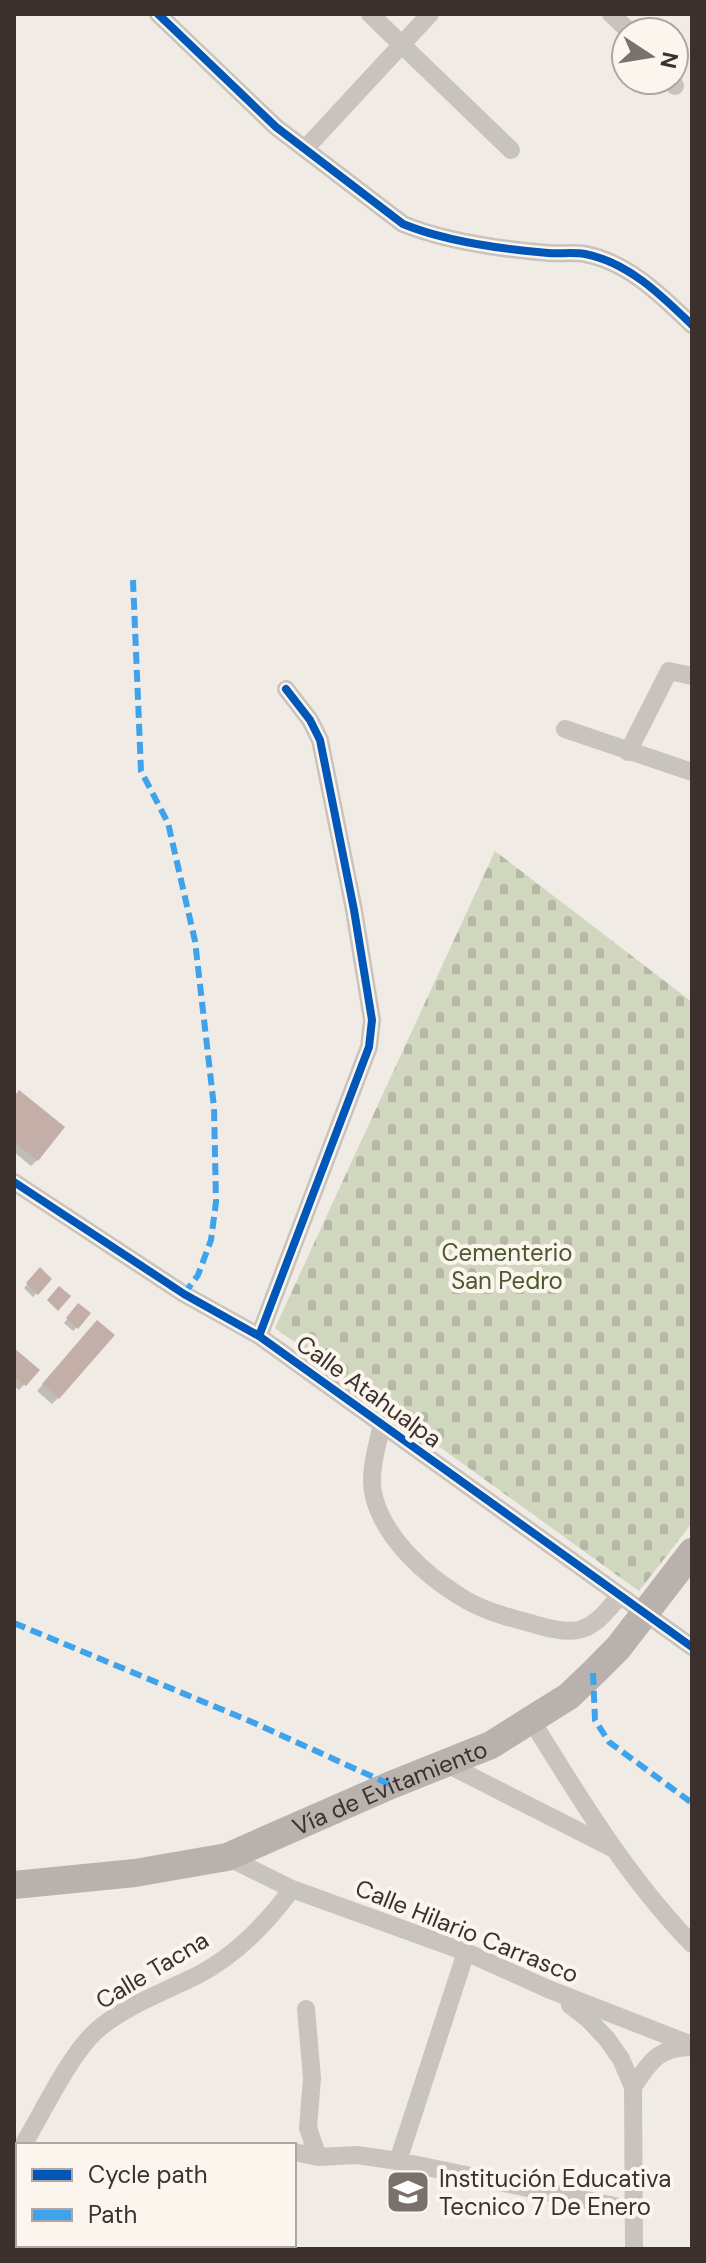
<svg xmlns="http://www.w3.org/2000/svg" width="706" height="2263" viewBox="0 0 706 2263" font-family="'DM Sans',sans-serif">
<defs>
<pattern id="cemetery-stones" width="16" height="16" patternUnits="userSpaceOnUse" patternTransform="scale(2)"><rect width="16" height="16" fill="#d1d6bf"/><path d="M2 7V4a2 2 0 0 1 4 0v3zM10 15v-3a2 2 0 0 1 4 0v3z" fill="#b4b8a4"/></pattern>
</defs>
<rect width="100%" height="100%" fill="#f0ebe5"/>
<path fill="url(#cemetery-stones)" d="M495 851 692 1002V1523L639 1591 275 1328Z"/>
<path fill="#0003" d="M14 1098 37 1160 31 1166 14 1152Z
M40 1270 50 1279 33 1297 24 1288Z
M79 1305 77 1327 73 1331 64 1323Z
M91 1328 58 1398 52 1404 37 1391Z
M14 1350 37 1371 19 1390 14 1386Z"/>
<path fill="#c3afa7" d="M19 1090 65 1127 38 1161 14 1142V1097Z
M40 1267 52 1279 38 1295 26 1283Z
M59 1286 71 1296 58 1311 47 1300Z
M78 1303 91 1313 78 1329 66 1318Z
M97 1320 115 1335 59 1399 42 1384Z
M14 1348 40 1370 26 1386 14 1376Z"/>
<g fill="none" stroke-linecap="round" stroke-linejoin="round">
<path stroke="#c9c3be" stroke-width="18" d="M158 14 276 127 403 224C447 242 500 249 548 253 560 254 573 252 585 254 628 262 662 296 692 325
M370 14 511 150
M611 14 630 32
M672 80 675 86
M305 149 430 14
M565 729 692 772
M628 752 669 671 692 676
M14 1182 184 1294 259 1336 692 1647
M259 1336 369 1047 372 1020 354 910 320 740 310 720 286 689
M382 1425C377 1446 368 1475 374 1497 385 1539 425 1575 461 1597 481 1610 507 1617 530 1623 544 1627 563 1633 578 1630 597 1626 607 1610 620 1596
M532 1721C580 1799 628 1878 692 1944
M447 1764 614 1849
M227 1857 292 1889 466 1952 548 1989 692 2045
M570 2005 587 2018 607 2039 621 2059 633 2087 634 2249
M306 2009 312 2078 308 2128 318 2157
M633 2087C651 2061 658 2047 692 2047
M23 2145C43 2112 69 2056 96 2031 124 2006 164 1992 198 1975 236 1955 267 1923 292 1889
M294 2152 318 2157 357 2155 398 2161 634 2210
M398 2161 466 1952
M14 2168 18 2157
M150 2249V2245"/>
<path stroke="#b8b1ad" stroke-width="28" id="s1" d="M14 1885 135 1873 227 1857 391 1785 491 1745 569 1696 593 1673 618 1648 692 1552"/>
<path stroke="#3fa3eb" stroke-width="6" stroke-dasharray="12 6" stroke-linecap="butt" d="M133 580 141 771 168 823 195 941 214 1107 216 1202 211 1240 198 1275 184 1294
M14 1623 252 1722 391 1785
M593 1673 595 1720 609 1742 692 1803"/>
<g stroke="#fbf5ee" stroke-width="13">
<path id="cycleway" d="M158 14 276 127 403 224C447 242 500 249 548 253 560 254 573 252 585 254 628 262 662 296 692 325
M14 1182 184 1294 259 1336 692 1647
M259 1336 369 1047 372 1020 354 910 320 740 310 720 286 689"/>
</g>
<use href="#cycleway" stroke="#0057b8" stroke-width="8"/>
</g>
<defs>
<g id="school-square" transform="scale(2.3)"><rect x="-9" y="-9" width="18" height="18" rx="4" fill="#7a716c" stroke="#fbf5ee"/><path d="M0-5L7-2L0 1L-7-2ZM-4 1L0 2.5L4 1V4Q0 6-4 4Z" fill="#fff"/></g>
</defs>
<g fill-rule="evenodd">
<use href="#school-square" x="408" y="2192"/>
</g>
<g text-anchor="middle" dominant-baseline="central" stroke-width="8" stroke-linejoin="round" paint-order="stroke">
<g font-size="24" fill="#4a5a2e" stroke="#fbf5ee">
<text x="507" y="1252">Cementerio<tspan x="507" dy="28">San Pedro</tspan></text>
</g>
<g font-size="24" fill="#3b302b" stroke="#fbf5ee">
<text transform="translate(369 1391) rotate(36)">Calle Atahualpa</text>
<text stroke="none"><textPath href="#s1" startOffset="392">Vía de Evitamiento</textPath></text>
<text transform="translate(467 1931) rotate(22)">Calle Hilario Carrasco</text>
<text transform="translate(152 1970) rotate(-31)">Calle Tacna</text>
</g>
<g font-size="24" fill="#3b302b" stroke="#fbf5ee" text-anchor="start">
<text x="439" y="2178">Institución Educativa<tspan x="439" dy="28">Tecnico 7 De Enero</tspan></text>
</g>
</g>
<rect width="706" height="2263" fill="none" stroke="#3b302b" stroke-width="32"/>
<rect x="16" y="2143" width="280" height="104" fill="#fbf5ee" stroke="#aea6a0" stroke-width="2"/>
<rect x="32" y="2169" width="40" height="12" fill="#0057b8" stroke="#aea6a0" stroke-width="2"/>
<text x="88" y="2183" font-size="24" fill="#3b302b">Cycle path</text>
<rect x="32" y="2209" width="40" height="12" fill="#3fa3eb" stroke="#aea6a0" stroke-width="2"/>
<text x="88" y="2223" font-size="24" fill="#3b302b">Path</text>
<g transform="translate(650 56) rotate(102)"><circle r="38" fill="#fbf5ee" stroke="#aea6a0" stroke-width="2"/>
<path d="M0-6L14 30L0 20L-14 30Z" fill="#7a716c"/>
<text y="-12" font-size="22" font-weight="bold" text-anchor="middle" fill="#3b302b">N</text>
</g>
</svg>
